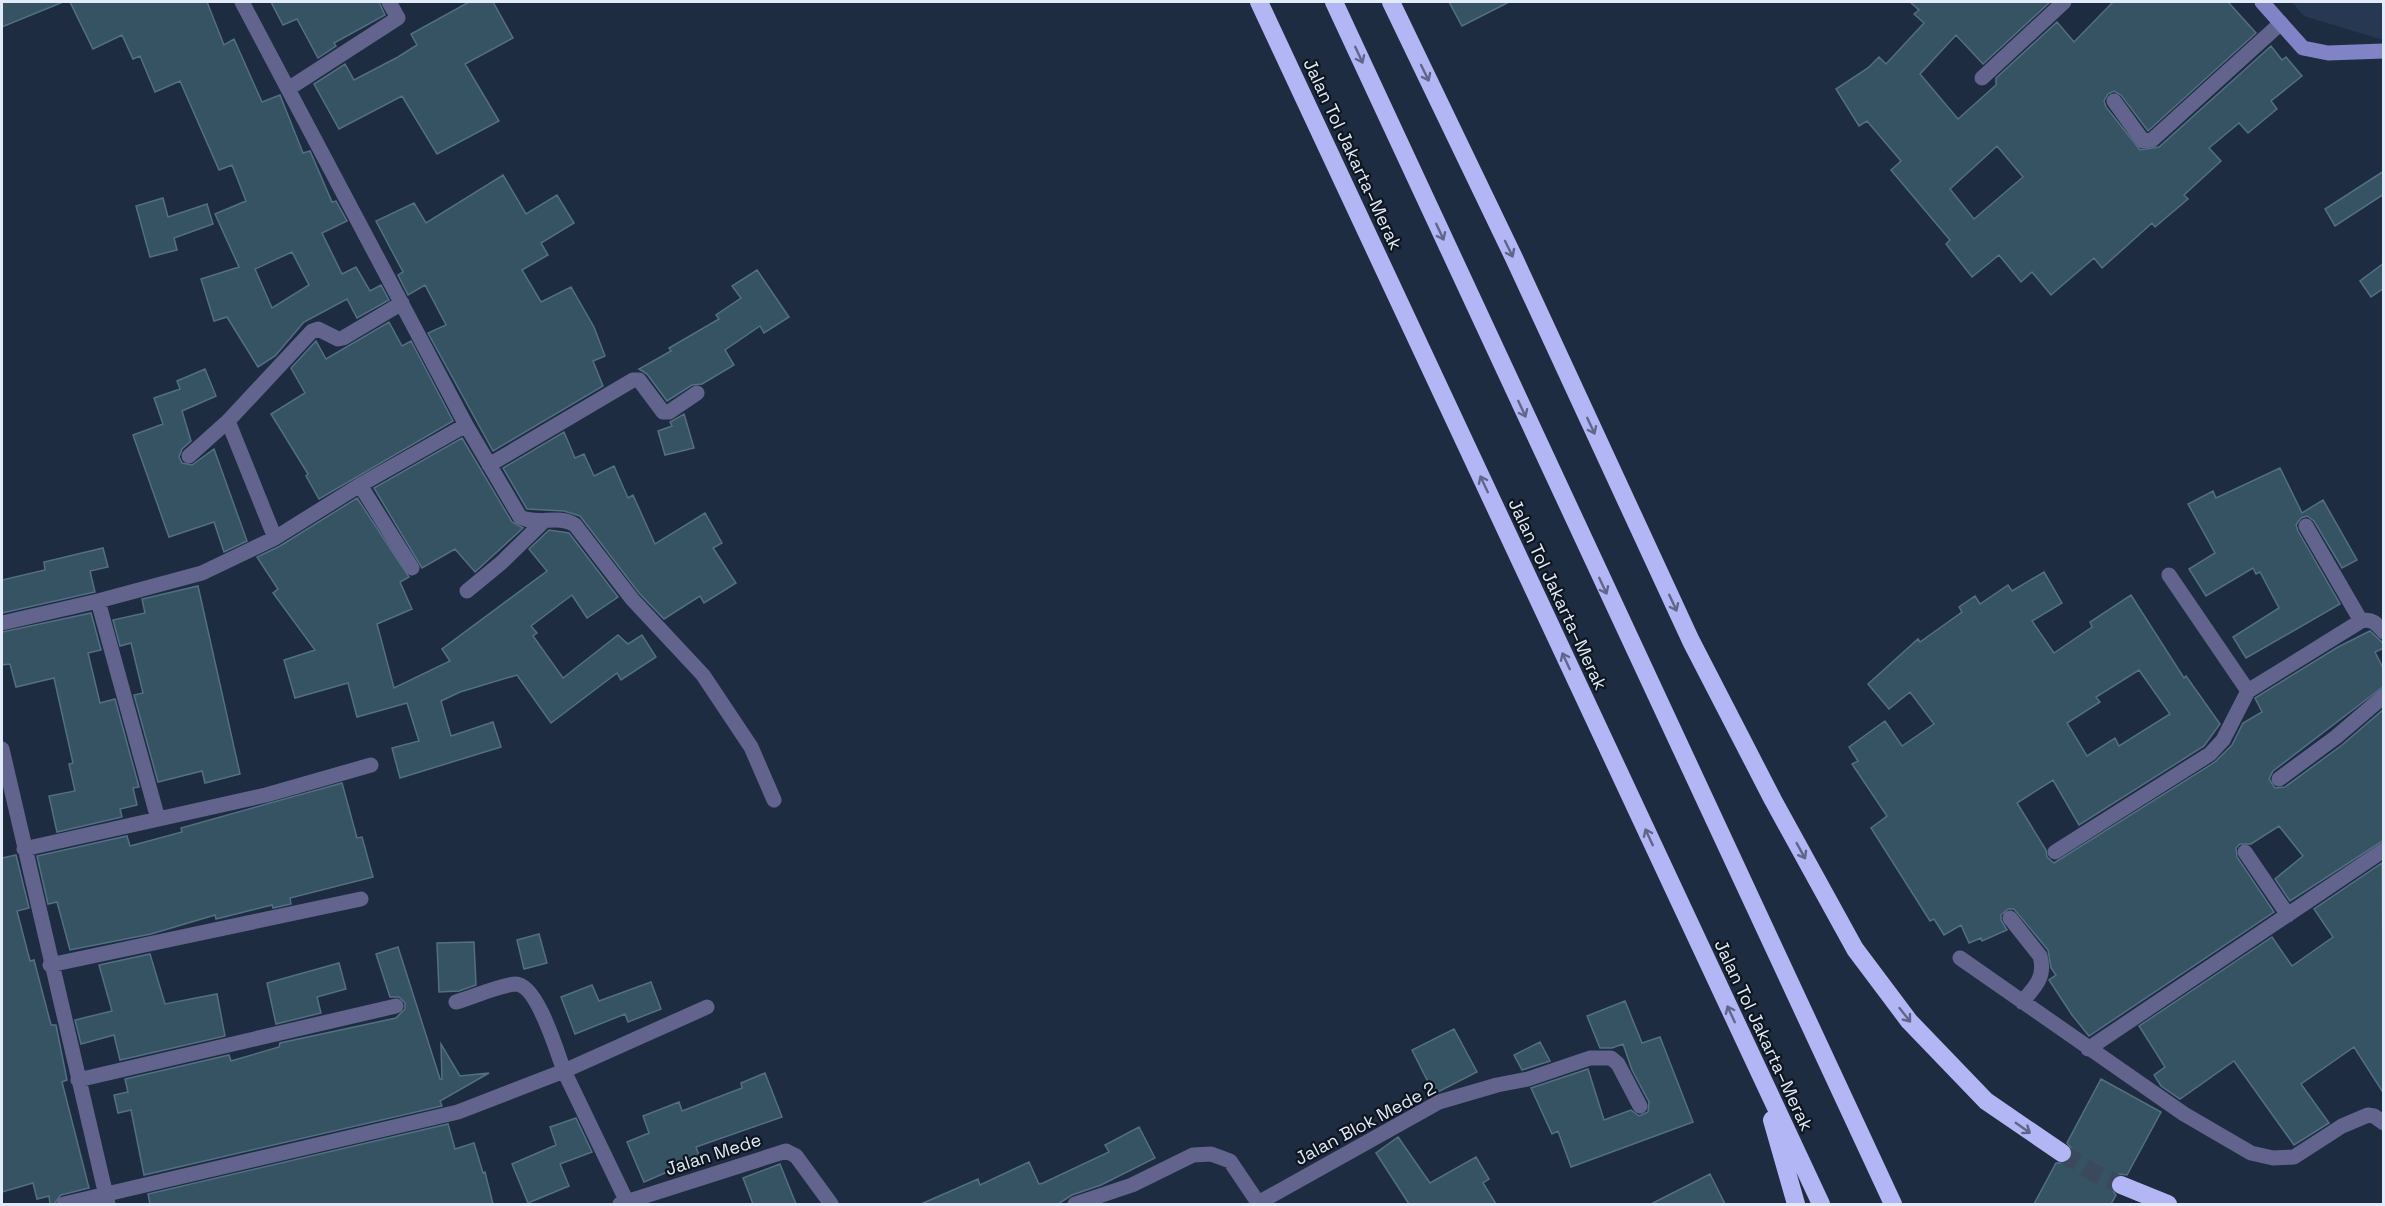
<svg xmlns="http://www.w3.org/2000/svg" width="2385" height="1206" viewBox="0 0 2385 1206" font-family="'Space Grotesk',sans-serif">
<rect width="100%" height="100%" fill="#1e2c42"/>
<path fill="#263852" d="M2292 2H2383V40L2304 16Z"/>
<path fill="#365364" stroke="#527082" stroke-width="1.5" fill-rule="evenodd" d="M2 2H63L2 27Z
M70 2H207L224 45 234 39 262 102 280 95 303 153 310 151 332 202 336 201 347 221 322 233 342 274 356 267 370 291 381 285 389 300 357 318 347 299 304 322 275 356 258 367 227 317 214 321 201 279 239 267 215 214 246 201 232 165 219 170 180 81 155 92 140 56 133 59 122 35 93 49ZM292 252 309 285 272 308 255 269Z
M271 2H379L385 15 334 43 336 46 318 58 297 19 283 25Z
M469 2H493L513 38 465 64 499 121 437 154 402 96 339 129 314 84 345 64 354 80 398 57 417 45 411 34Z
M1449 2H1509L1462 26Z
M1910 2H2050L1983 64 1956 35 1920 74 1958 119 1996 85V78L2057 22 2074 42 2113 2H2228L2256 33 2148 131 2121 95 2114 91 2108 94 2104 101 2106 107 2140 150 2159 147 2271 46 2282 60 2286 57 2302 76 2271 101 2277 109 2248 133 2239 123 2209 148 2221 161 2184 195 2188 199 2155 227 2152 223 2102 268 2094 258 2051 295 2032 272 2021 282 1999 255 1972 277 1946 244 1950 240 1891 170 1901 161 1867 121 1859 126 1836 89 1868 68 1879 57 1886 64 1924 23 1914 14 1919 10ZM1997 146 2023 177 1974 219 1950 189Z
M2384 171V194L2335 226 2325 209Z
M503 175 526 214 557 195 574 223 541 243 548 255 522 270 541 302 571 287 594 327 605 356 593 361 603 386 493 451 428 333 446 325 425 285 408 295 398 275 403 272 376 221 414 203 426 223Z
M163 198 168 217 207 204 213 224 174 238 177 250 150 257 136 206Z
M2384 263V288L2371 297 2360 281Z
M757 270 789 317 764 333 760 326 725 350 734 365 702 384 692 385 667 401 647 374 639 369 671 351 669 348 719 319 716 315 741 298 732 286Z
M389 322 402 346 411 341 453 421 319 499 306 476 308 474 271 414 305 393 291 368 316 341 326 359Z
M205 369 216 396 182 411 191 441 182 449 179 457 182 463 192 465 214 449 247 541 224 552 214 522 169 537 133 435 163 424 154 398 180 389 177 381Z
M684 414 694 448 665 455 658 431 672 426 670 422Z
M564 432 575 458 584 454 594 476 614 466 628 498 633 495 655 544 705 513 722 543 713 548 736 583 704 603 700 596 664 619 639 593 580 516 564 511 527 509 503 468Z
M462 438 512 522 523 528 475 572 455 549 422 568 374 488Z
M2280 468 2302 513 2323 500 2357 560 2342 568 2314 521 2307 516 2301 518 2296 525 2298 531 2340 604 2246 658 2233 637 2279 608 2260 572 2256 574 2253 568 2206 596 2189 569 2215 553 2188 504 2213 491 2216 498Z
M357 498 409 577 400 582 412 609 377 624 394 688 450 661 442 649 547 571 529 549 549 530 569 533 618 597 587 618 572 595 531 626 537 633 533 636 563 678 618 635 628 644 642 635 656 657 621 680 617 673 551 723 517 675 460 692 441 701 451 736 493 722 501 747 400 778 392 748 419 741 407 703 357 717 348 683 295 698 284 660 315 650 273 593 278 589 257 557 280 546Z
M103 548 108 567 90 571 95 592 2 613V580L45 570 44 562Z
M2044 572 2062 603 2032 621 2054 653 2092 627 2090 622 2131 595 2184 678 2186 676 2220 724 2204 746 2079 825 2053 780 2017 803 2046 850 2047 857 2054 863 2215 762 2232 745 2243 723 2262 712 2255 698 2338 647 2370 631 2384 644V648L2375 652 2384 670V686L2273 771 2269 779 2275 788 2285 787 2342 745 2384 709V840L2290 901 2275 879 2303 856 2279 826 2251 844H2240L2236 848 2237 857 2274 912 2089 1036 2072 1015 2049 980 2056 975 2051 968 2048 950 2014 909H2008L2001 915V920L2007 930 1982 941 1981 938 1969 943 1961 925 1944 935 1934 919 1930 921 1871 828 1887 816 1852 764 1858 761 1849 747 1885 721 1902 746 1934 724 1910 692 1889 709 1868 684 1918 639 1920 642 1962 612 1959 607 1975 596 1980 604 2008 585 2012 591ZM2139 670 2170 714 2119 746 2115 738 2087 756 2067 723 2100 702 2096 697Z
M198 586 240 774 205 783 202 771 158 782 134 695 143 693 131 643 120 646 113 620 145 613 142 599Z
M91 613 101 650 88 653 100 703 115 699 139 787 133 788 137 805 120 809 122 817 57 832 49 796 75 791 69 764 73 763 54 678 16 687 10 664 2 665V632Z
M342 783 357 838 362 837 373 877 290 898 291 904 273 908 272 905 216 919 215 915 151 934 70 950 57 902 48 904 37 856 127 836 130 846 182 832 181 828Z
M16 855 29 908 17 911 30 961 34 960 51 1025H56L67 1080 62 1082 89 1188 61 1195 54 1204H50L49 1196 37 1199 33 1183 2 1192V858Z
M2382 863 2384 1094 2354 1047 2301 1084 2329 1123 2294 1145 2234 1061 2180 1099 2161 1086 2154 1075 2165 1067 2139 1026 2272 937 2292 966 2333 937 2314 909Z
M539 934 547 963 524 969 517 940Z
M474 942 476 985 459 991 439 992 437 943Z
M398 947 440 1079H442L441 1044 460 1076 489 1073 440 1101 442 1106 144 1175 131 1110 118 1113 114 1095 128 1092 125 1079 229 1055 231 1061 279 1047 280 1043 396 1018 405 1009V1003L399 997H390L376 954Z
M150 954 165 1004 217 994 225 1036 120 1060 114 1035 81 1044 75 1020 112 1011 99 965Z
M339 963 346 989 317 997 321 1013 276 1024 267 983Z
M651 982 661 1009 628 1022 625 1014 575 1034 561 997 592 985 599 1001Z
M1625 1001 1642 1043 1660 1037 1693 1122 1571 1167 1558 1131 1552 1134 1531 1088 1588 1069 1604 1120 1631 1110 1639 1116 1648 1112 1649 1102 1632 1070 1623 1044 1612 1048H1600L1587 1016Z
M1454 1029 1477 1072 1434 1094 1412 1050Z
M1540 1042 1550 1061 1522 1070 1514 1055Z
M765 1073 782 1117 696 1147 700 1158 644 1182 627 1142 649 1133 643 1116 679 1102 682 1111 742 1088 741 1083Z
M2101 1079 2161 1112 2127 1175 2119 1174 2111 1180 2110 1187 2116 1195 2111 1204H2034L2056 1163H2066L2072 1159V1149L2067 1143Z
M576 1118 592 1152 560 1164 569 1186 528 1203 512 1164 556 1145 550 1127Z
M448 1124 455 1149 474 1143 483 1173 485 1172 493 1204H150L148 1194Z
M1139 1127 1155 1158 1101 1185 1072 1195 1058 1204H921L978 1179 980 1185 1029 1162 1039 1184 1043 1183 1109 1152 1105 1145Z
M1398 1137 1430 1183 1476 1157 1489 1179 1483 1183 1496 1204H1409L1376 1153Z
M780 1164 796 1204H753L743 1178Z
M1710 1174 1725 1204H1651Z"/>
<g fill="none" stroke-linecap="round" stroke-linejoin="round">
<path stroke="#3b495d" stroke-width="18" stroke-dasharray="18 9" stroke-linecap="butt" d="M2062 1153 2098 1175 2121 1185"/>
<path stroke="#62648e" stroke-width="15" d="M242 2 288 89 398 18 389 2
M1982 78 2064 2
M288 89 466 425 520 517C538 526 558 514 575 525L632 599 703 675 751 747 774 800
M2114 101 2143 141 2152 140 2281 23
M228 421 275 538
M189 456 228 421 312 331 318 329 338 339 343 338 402 303
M489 465 633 380H639L663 412H669L697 393
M360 485 412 568
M2306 526 2361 621
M2169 575 2248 691
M467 591 501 563 543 522
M98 601 158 819
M2 623 98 601 202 573 275 538 360 485 466 425
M2 749 108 1204
M2279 779 2336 737 2384 696
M24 849 266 795 371 765
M2055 852 2210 754 2223 740 2248 691 2361 621C2372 618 2377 624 2384 632
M2245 852 2288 915
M2010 918 2040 956C2046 977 2035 987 2022 1002
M1960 958 2184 1114 2251 1153 2273 1158 2294 1157 2342 1126 2368 1115 2374 1116 2384 1123
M50 965 361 899
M2088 1049 2384 850
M78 1080 396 1006
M627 1202 564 1071 707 1007
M1258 1203 1439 1102 1497 1085 1528 1079 1590 1058H1611L1618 1064 1640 1106
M64 1204 458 1112 564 1071C557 1052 537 983 515 984 496 986 474 997 456 1002
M620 1204 786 1151 796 1156 831 1204
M1075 1204 1132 1185 1193 1155 1211 1154 1230 1161 1259 1204"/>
<path stroke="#8083c5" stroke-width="15" d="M2262 2 2303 48 2328 53 2384 51"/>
<path stroke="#b2b6f4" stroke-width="18" d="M1259 2 1821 1204
M1334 2 1893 1204
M1391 2 1514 258 1691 641 1773 800 1855 949 1909 1021 1986 1101 2062 1153
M1772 1120 1796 1204
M2121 1185 2168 1204"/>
</g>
<defs><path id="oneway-shaft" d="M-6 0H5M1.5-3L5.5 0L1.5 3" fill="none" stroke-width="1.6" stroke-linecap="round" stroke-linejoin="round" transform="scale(1.5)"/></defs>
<g stroke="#606689">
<use href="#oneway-shaft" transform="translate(1359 55) rotate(65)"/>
<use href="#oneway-shaft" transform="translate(1425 73) rotate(64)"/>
<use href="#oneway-shaft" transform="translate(1440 232) rotate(65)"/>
<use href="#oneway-shaft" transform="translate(1509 249) rotate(64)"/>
<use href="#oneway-shaft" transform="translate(1522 409) rotate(65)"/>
<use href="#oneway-shaft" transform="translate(1591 426) rotate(65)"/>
<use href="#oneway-shaft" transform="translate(1484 484) rotate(-115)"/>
<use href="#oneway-shaft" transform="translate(1603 586) rotate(65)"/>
<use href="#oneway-shaft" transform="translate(1673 603) rotate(65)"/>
<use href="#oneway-shaft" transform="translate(1566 661) rotate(-115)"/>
<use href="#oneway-shaft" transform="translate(1649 837) rotate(-115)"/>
<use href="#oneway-shaft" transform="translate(1801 851) rotate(61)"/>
<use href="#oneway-shaft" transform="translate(1731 1014) rotate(-115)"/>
<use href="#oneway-shaft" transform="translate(1905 1015) rotate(52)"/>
<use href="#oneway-shaft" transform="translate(2023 1128) rotate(35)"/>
</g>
<g text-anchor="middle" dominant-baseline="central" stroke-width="4.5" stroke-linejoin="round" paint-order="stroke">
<g font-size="18" fill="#e1ebf9" stroke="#0e151e">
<text transform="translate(1353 154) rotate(65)">Jalan Tol Jakarta–Merak</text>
<text transform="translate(1558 594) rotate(65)">Jalan Tol Jakarta–Merak</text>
<text transform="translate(1764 1035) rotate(65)">Jalan Tol Jakarta–Merak</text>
<text transform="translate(1365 1123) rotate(-28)">Jalan Blok Mede 2</text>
<text transform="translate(713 1154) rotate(-18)">Jalan Mede</text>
</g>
</g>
<rect width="2385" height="1206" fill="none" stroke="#e1ebf9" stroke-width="6"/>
</svg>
